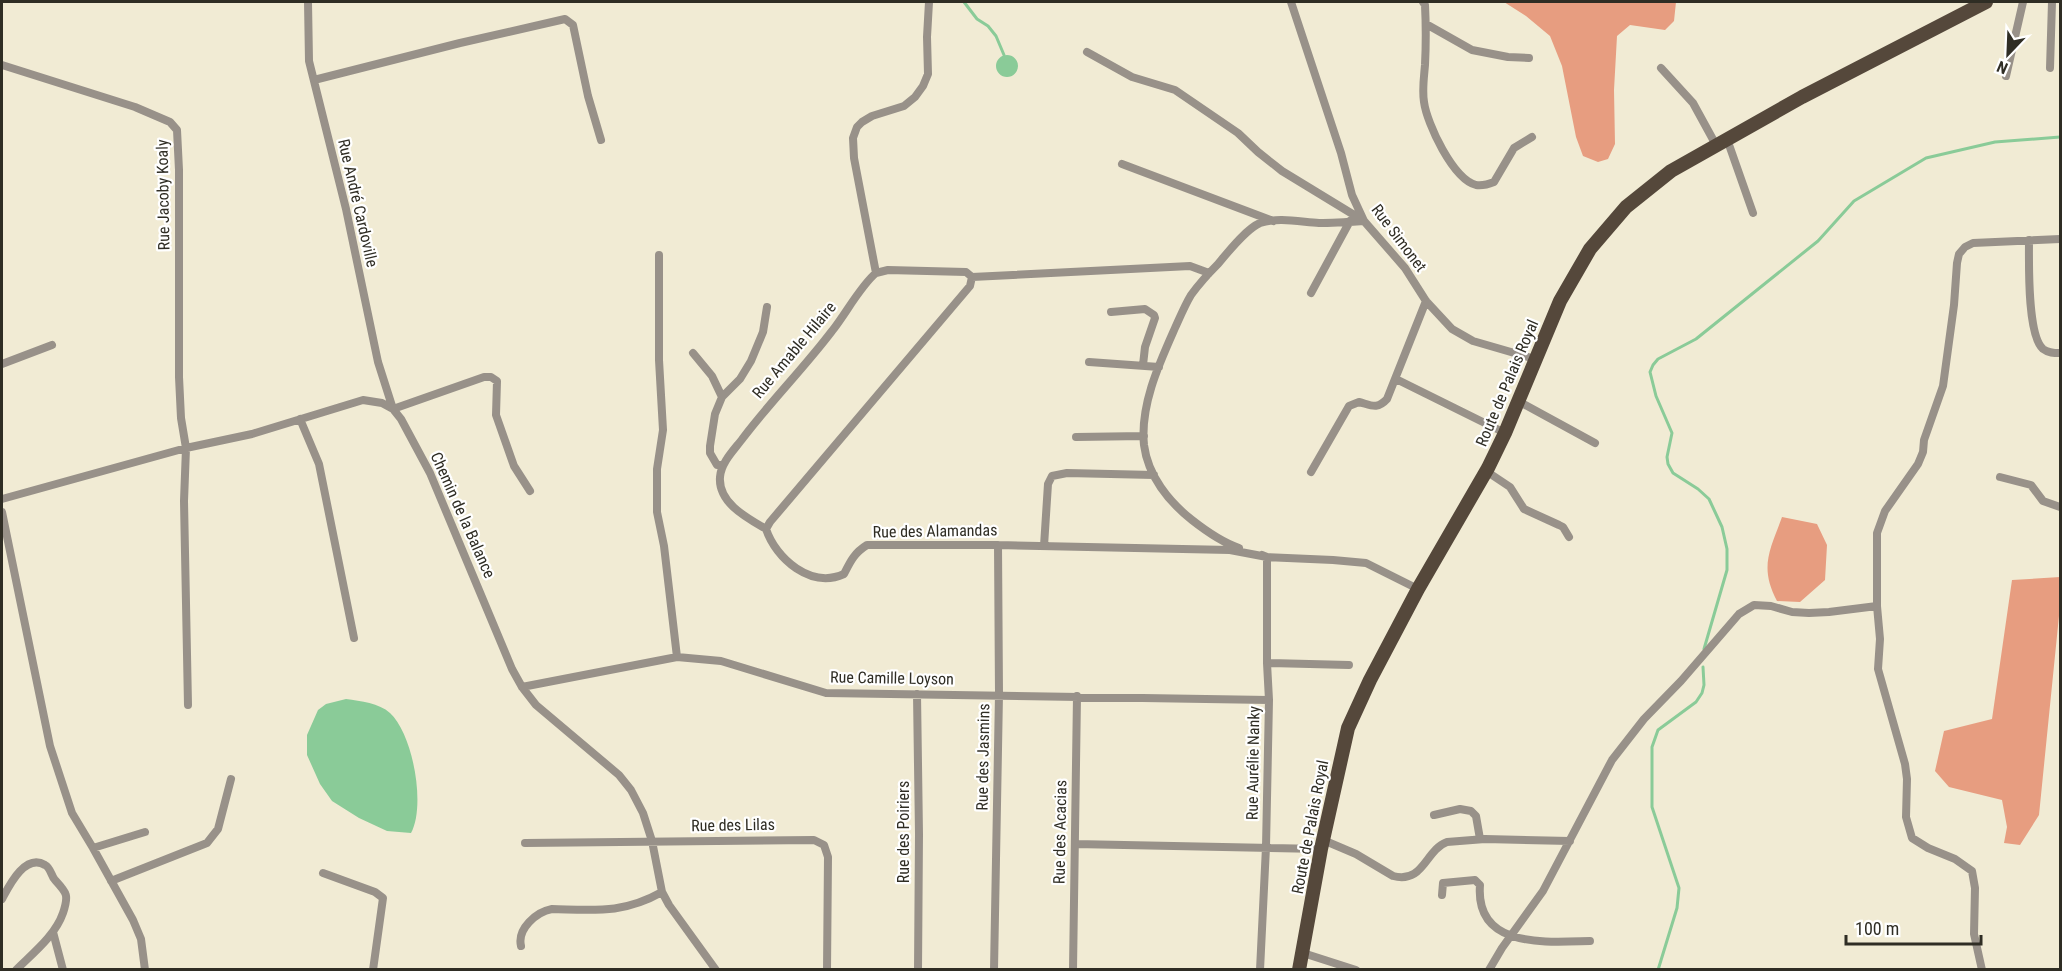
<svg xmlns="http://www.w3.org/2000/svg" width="2062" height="971" viewBox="0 0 2062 971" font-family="'Roboto Condensed',sans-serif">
<rect width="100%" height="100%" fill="#f1ebd4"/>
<path fill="#e79d80" d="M1504 2H1676L1674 21 1665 30 1630 25 1617 36 1614 90 1615 144 1608 159 1598 162 1583 156 1576 137 1562 66 1550 36 1526 16Z
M1782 517 1817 524 1827 545 1825 580 1800 602 1777 601C1759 567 1770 550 1782 517Z
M2060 577V606L2039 815 2020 845 2004 843 2007 827 2002 800 1949 787 1935 771 1944 731 1992 719 2012 580Z"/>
<path fill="#8acb98" d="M996 66a11 11 0 1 1 22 0a11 11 0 1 1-22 0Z
M346 699C361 701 379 703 390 713 413 734 426 806 411 833L387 831 359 818 332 801 320 784 307 755V735L318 710 326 704Z"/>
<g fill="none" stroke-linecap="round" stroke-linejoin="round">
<path stroke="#8acb98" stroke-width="3" d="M964 2 977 19 988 26 996 36 1004 55
M1704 649 1727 570V549L1722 527 1709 499 1698 489 1673 473 1668 464 1667 457 1672 433 1656 396 1650 372 1653 365 1658 359 1696 339 1818 241 1854 201 1926 158 1995 142 2060 137
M1658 970 1677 908 1679 888 1652 807V747L1658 730 1696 702 1702 693 1704 685 1703 667"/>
<path stroke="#989189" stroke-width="8" d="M308 2 309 61 346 209 378 362 393 409 484 377H491L497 381 496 415 514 466 530 491
M1291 2 1341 153 1352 195 1364 221 1405 268 1426 301 1452 329 1473 341 1535 359
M1423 2 1425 5C1426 25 1426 45 1425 65 1424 77 1422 90 1424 102 1427 124 1453 179 1476 185 1483 186 1489 184 1494 182L1514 148 1532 137
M1426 24 1472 50 1508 57 1529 58
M1087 52 1132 77 1175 90 1238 133 1258 152 1282 171 1364 221
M2 65 135 107 170 122 177 130 179 170V377L181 418 186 448 184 501 188 705
M1661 68 1693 103 1716 145
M2050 68 2052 2
M2006 76 2023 2
M314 80 460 43 565 19 573 25 588 96 601 140
M1727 139 1753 213
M1122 164 1273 221
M2029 240C2029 262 2027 335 2043 349 2048 353 2054 353 2060 353
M659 255V360L663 430 657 469V512L664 546 677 657
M876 273 854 158 853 138 857 127 862 122 872 116 904 106 915 97 923 86 928 74 927 37 929 2
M972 277 1190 266 1209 273
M1311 293 1350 221
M1111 312 1145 309 1154 315 1155 318 1145 347 1143 365
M693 353 712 376 722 397
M1089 362 1159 367
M2 364 52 345
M1396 379 1505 433
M1518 401 1595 443
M300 419 319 464 354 638
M1076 437 1144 436
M722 465H717L710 453V446L715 414 722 397 740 379 751 361 763 332 767 307
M1486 471 1510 487 1524 509 1559 525 1563 527 1569 537
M1311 472 1349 406 1359 402C1371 405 1377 410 1387 399L1426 301
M2000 477 2031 485 2043 501 2060 507
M2 499 186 448 252 434 363 400 382 403 393 409 401 419 430 473 512 669 522 687 536 705 619 775 631 790 643 813 652 841 662 892 669 905 716 970
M2 512 50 746 72 813 93 848 133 920 141 939 145 970
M766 529C747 518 718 503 720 477 721 462 735 449 743 438 771 401 804 368 832 331 845 315 861 285 876 273L888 270 966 272 972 277 970 286 770 522 766 529C776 559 811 589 844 574 850 562 854 553 867 545H998L1230 550 1267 557 1333 560 1366 563 1418 589
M1044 546 1048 484 1052 476 1067 473 1154 475
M1239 548C1221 542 1206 531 1192 520 1169 502 1148 476 1144 445 1140 405 1159 364 1175 328 1180 317 1185 305 1191 295 1199 284 1208 274 1218 264 1228 252 1246 229 1260 223 1278 217 1301 222 1319 223 1334 223 1349 222 1364 221
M1267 663 1349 665
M522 687 677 657 721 661 826 693 1269 700
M917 694 919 834 918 970
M1434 815 1460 809 1471 811 1476 816 1480 839
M1323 840 1356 854 1393 876C1424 884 1425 850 1447 842L1485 839 1570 841
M525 843 814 840 824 845 828 857 827 970
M1075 844 1321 849
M93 848 145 832
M323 873 375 892 383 898 373 970
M111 881 207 843 218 829 231 779
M1442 895 1443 883 1475 880 1480 885C1475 949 1546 942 1590 941
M2 899C9 886 25 853 45 865 51 868 51 876 55 880 67 893 69 895 63 913 55 936 33 953 16 970
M53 932 63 970
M521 946C517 929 536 912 552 909 595 910 623 914 662 892
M1303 953 1356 970
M994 970 999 694 998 545
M1073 970 1077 696
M1260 970 1266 847 1269 700 1267 663V557L1262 555
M1489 970 1502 948 1543 891 1612 760 1644 719 1681 681 1739 614 1754 605 1771 606 1792 612 1809 613 1829 612 1877 606
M1982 970 1974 934 1975 888 1972 871 1955 859 1928 848 1912 838 1906 817 1907 779 1905 764 1878 669 1880 639 1877 606V533L1885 511 1918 464 1923 452 1924 440 1943 386 1954 305 1957 263 1959 254 1965 247 1973 243 2060 239"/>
<path stroke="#55483b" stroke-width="14" d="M1299 970 1321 849 1348 728 1370 680 1418 589 1488 468 1505 433 1560 301 1590 249 1626 207 1671 171 1802 97 1986 2"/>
</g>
<g text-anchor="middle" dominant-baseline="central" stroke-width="4.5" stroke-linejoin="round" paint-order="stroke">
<g font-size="16" fill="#2f2d24" stroke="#fff">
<text transform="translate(163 195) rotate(-91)">Rue Jacoby Koaly</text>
<text transform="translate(358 203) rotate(77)">Rue André Cardoville</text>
<text transform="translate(1399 238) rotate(53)">Rue Simonet</text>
<text transform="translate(794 350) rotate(-50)">Rue Amable Hilaire</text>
<text transform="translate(1507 383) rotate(-67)">Route de Palais Royal</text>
<text transform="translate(463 515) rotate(66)">Chemin de la Balance</text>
<text transform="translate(935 531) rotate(-1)">Rue des Alamandas</text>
<text transform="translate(892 678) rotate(1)">Rue Camille Loyson</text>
<text transform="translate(983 757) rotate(-89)">Rue des Jasmins</text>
<text transform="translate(1253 763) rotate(-89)">Rue Aurélie Nanky</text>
<text transform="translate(733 825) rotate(-1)">Rue des Lilas</text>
<text transform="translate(1310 827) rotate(-79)">Route de Palais Royal</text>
<text transform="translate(903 832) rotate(-90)">Rue des Poiriers</text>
<text transform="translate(1060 832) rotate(-89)">Rue des Acacias</text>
</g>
</g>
<rect width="2062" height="971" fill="none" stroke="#2f2d24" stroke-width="6"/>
<g transform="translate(2008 54) rotate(203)" stroke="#ffffff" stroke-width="4.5" paint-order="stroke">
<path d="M0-4.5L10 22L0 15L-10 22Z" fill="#2f2d24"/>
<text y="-9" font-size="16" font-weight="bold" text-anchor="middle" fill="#2f2d24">N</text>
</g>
<path d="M1846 935v9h135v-9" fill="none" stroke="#2f2d24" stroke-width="3"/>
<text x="1855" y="935" font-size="18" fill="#2f2d24" stroke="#ffffff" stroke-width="4.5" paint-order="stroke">100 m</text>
</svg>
